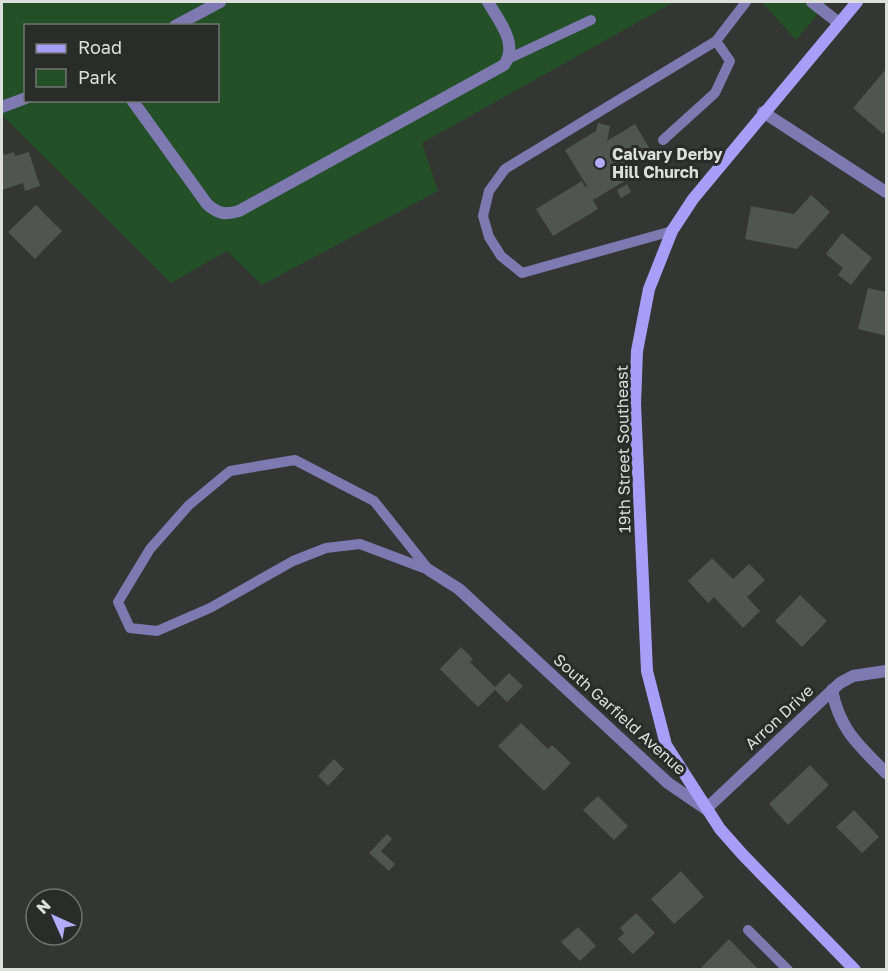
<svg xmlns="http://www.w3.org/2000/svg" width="888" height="971" viewBox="0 0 888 971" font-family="'Golos Text',sans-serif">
<rect width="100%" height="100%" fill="#333633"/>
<path fill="#235027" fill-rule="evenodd" d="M2 2H674L422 143 438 191 262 285 227 251 171 283 2 115ZM26 26H218V100H26Z
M762 2H828L796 40Z"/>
<path fill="#515551" d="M886 69V130L883 134 853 108Z
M598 123 610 126 607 141 635 124 651 151 619 171 625 181 593 200 598 209 553 236 536 209 582 181 585 187 587 186 565 150 596 131Z
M2 150 4 155 14 152 15 156 29 152 40 186 25 191 23 183 2 190Z
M627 184 631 192 621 198 617 190Z
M811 195 830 212 797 249 745 239 751 206 794 214Z
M36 205 62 231 35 259 8 232Z
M842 233 872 258 851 285 838 275 843 268 826 254Z
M868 288 886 292V336L858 329Z
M712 558 733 579 749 564 765 580 747 597 760 611 743 628 714 597 708 603 688 581Z
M800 595 827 621 802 647 775 621Z
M461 647 473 659 470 662 495 687 509 673 523 686 507 702 495 690 478 707 440 669Z
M521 723 548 749 552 745 571 763 544 791 498 746Z
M334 759 344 769 328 786 318 776Z
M810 765 829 785 788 825 769 804Z
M598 796 628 826 614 840 583 810Z
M854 810 879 837 862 853 836 827Z
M387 834 392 839 381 851 395 864 389 871 369 853Z
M681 871 704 897 674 924 651 899Z
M636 913 655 933 633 954 618 939 624 933 620 928Z
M578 927 596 946 580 961 561 942Z
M729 939 759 970H699Z"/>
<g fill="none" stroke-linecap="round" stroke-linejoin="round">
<path stroke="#7e79b1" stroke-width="10" d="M510 58 591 20
M663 140 715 93 730 61 716 41
M672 231 522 273 501 256 489 237 483 216 489 191 505 169 716 41 746 2
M295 460 374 501 429 570 360 544 326 548 293 561 210 608 157 631 130 628 118 602 150 549 189 505 230 471Z
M748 930 788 970"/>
<path stroke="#7e79b1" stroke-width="12" d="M812 2 839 23
M175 26 220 2
M132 100 207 204C218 214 225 215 239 211L504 65C519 44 499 21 488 2
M2 107 26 98
M763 112 886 192
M429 570 459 589 668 783 706 809 840 683 853 676 886 671
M832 690C840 731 859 745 886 773"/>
<path stroke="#a89ef8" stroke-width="12" d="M855 970 743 855 720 829 666 745 647 671 635 404 637 351 649 289 672 231 693 199 857 2"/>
</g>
<circle fill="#b3acf9" stroke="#292c29" stroke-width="2" cx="600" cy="163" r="6"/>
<g text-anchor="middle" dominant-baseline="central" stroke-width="6" stroke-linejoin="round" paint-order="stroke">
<g font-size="16" font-weight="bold" fill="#dddfdd" stroke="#292c29" text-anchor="start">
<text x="612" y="154">Calvary Derby<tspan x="612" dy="18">Hill Church</tspan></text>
</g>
<g font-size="16" fill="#dddfdd" stroke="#292c29">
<text transform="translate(623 449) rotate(-91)">19th Street Southeast</text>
<text transform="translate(620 714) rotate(42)">South Garfield Avenue</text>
<text transform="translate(779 717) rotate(-43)">Arron Drive</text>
</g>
</g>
<rect width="888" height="971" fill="none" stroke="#dddfdd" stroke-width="6"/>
<rect x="24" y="24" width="195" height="78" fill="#292c29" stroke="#717471" stroke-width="1.5"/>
<rect x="36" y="44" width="30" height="9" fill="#a89ef8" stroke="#717471" stroke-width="1.5"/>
<text x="78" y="54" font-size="18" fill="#dddfdd">Road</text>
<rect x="36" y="69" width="30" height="18" fill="#235027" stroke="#717471" stroke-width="1.5"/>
<text x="78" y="84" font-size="18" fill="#dddfdd">Park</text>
<g transform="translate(54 917) rotate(315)"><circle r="28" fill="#292c29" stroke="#717471" stroke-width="1.5"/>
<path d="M0-4.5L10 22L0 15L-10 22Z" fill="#b3acf9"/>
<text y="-9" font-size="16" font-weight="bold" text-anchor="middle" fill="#dddfdd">N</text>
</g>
</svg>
